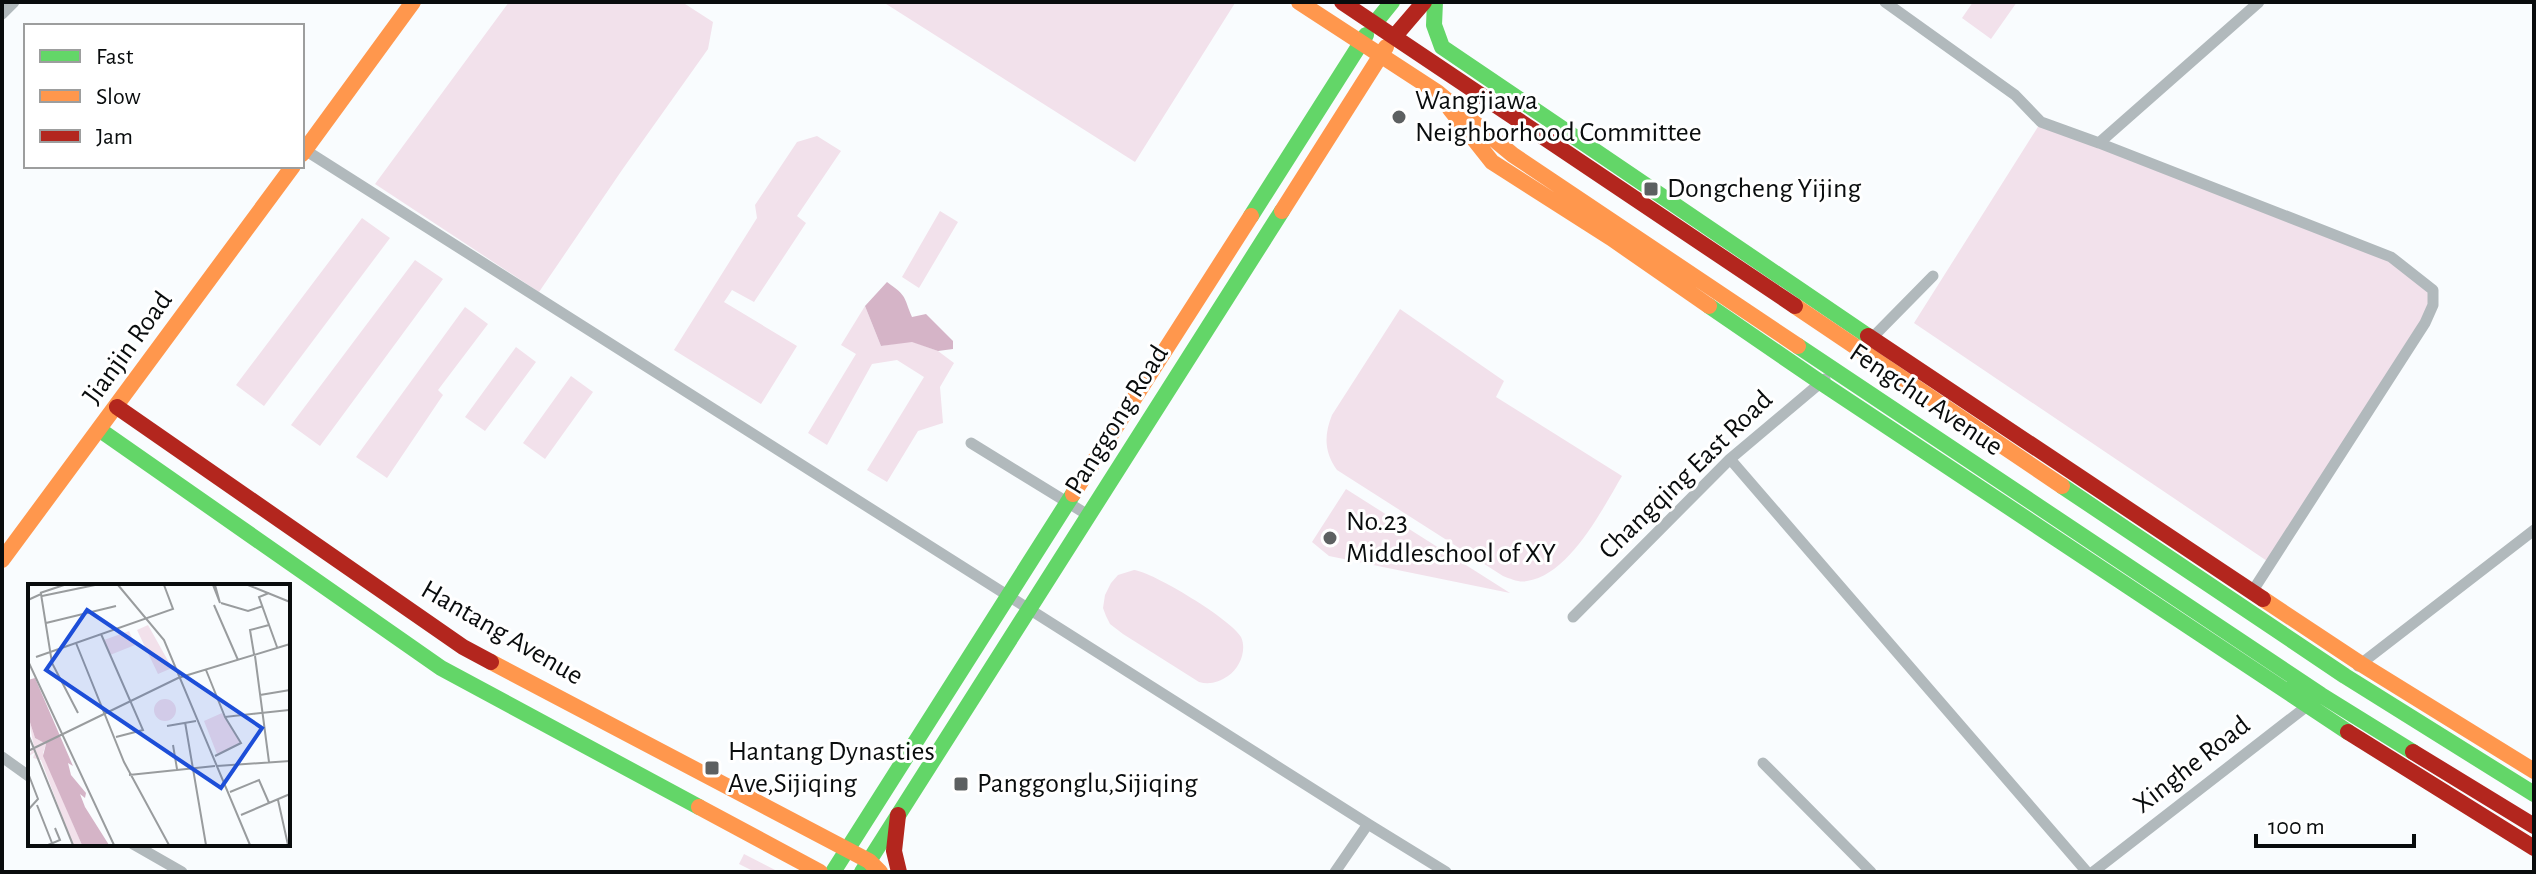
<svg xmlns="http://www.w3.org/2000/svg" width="2536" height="874" viewBox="0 0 2536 874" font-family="'Alegreya Sans',sans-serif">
<rect width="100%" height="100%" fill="#f9fcfe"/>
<path fill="#f2e1eb" d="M509 2H682L713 22 708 49 622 170 539 292 375 184Z
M883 2H1232L1235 3 1135 162Z
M1973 2H2017L1991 39 1962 18Z
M2041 122 2390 257 2423 280 2433 305 2270 563 1914 323Z
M817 136 841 151 797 216 806 223 754 302 732 290 724 302 797 346 761 404 674 350 757 218 755 205 797 142Z
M940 211 958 222 919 288 902 277Z
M362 218 390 238 264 406 236 385Z
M415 260 443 279 320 446 291 425Z
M865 306 881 346 911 341 938 351 954 363 940 387 943 423 918 431 887 482 867 470 924 377 897 360 872 364 827 445 808 433 856 354 841 345Z
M465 307 488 324 438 390 443 395 387 478 356 457Z
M1400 309 1504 381 1496 397 1622 476C1602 510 1569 575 1527 581 1520 583 1511 579 1503 576L1337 470C1324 452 1324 435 1332 415Z
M516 347 536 362 485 431 465 417Z
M571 376 593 392 545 459 523 443Z
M1346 489 1510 593 1329 556 1312 542Z
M1134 570C1153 572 1232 620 1241 637 1247 650 1240 668 1228 676 1219 682 1210 685 1199 682L1123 634 1110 624 1106 616 1103 608 1105 595 1111 583 1118 575Z
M744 854 779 872H755L739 864Z"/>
<path fill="#d5b4c7" d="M887 282C908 297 903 296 912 317L926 314 953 341V349L938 351 912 342 881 346 865 306Z"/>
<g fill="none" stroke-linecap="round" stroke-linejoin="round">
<path stroke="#b1b9bc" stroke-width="11" d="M1885 2 2015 95 2041 122 2099 143 2259 2
M2 14 14 2
M2099 143 2391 257 2433 290V305L2425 323 2252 592
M305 150 1368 824 1335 872
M1868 342 1933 276
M971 443 1088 515
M1730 459 2087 872
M1573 617 1730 459 1825 379
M2358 666 2534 530
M2 757 30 777
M1763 763 1871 872
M1368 824 1446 872
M133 844 182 872
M2093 872 2311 703"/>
<path stroke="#63d668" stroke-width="16" d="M1435 2 1434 25 1442 47 1868 336
M1375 23 1392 2
M1251 216 1366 35
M1709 306 1820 382 2348 732
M1798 346 2321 695 2413 752
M100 430 441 668 699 807
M2062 486 2345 676 2534 794
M833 872 1073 494
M862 872 1282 211"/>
<path stroke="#ff974d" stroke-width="16" d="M1299 2 1437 92 1513 155 1798 346
M1450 109 1492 162 1611 238 1709 306
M302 154 413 2
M1282 211 1386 47
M1795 306 2062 486
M1073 494 1251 216
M2 560 293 166
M2263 599 2361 664 2534 771
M491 662 869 861 880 872
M699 807 820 872"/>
<path stroke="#b3261e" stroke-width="16" d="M1342 2 1795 306
M1394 37 1424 2
M1868 336 2263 599
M117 407 463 647 491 662
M2348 732 2534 848
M2413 752 2534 826
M898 815 894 851 899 872"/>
</g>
<g fill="#5d6061" stroke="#fff" stroke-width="3">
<circle cx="1399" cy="117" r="8"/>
<rect x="1643" y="181" width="16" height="16" rx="4"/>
<circle cx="1330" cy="538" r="8"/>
<rect x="704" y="760" width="16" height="16" rx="4"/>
<rect x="953" y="776" width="16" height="16" rx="4"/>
</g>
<g text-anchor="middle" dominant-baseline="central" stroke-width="6" stroke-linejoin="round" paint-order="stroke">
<g font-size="28" fill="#090c0d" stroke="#fff" text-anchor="start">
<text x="1415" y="101">Wangjiawa<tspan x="1415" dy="32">Neighborhood Committee</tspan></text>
<text x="1667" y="189">Dongcheng Yijing</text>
<text x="1346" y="522">No.23<tspan x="1346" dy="32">Middleschool of XY</tspan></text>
<text x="728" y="752">Hantang Dynasties<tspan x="728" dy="32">Ave,Sijiqing</tspan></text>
<text x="977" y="784">Panggonglu,Sijiqing</text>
</g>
<g font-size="28" fill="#090c0d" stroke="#fff">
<text transform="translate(128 348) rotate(-54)">Jianjin Road</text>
<text transform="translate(1926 400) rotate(34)">Fengchu Avenue</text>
<text transform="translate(1117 420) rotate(-58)">Panggong Road</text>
<text transform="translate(1686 475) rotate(-44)">Changqing East Road</text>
<text transform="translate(502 633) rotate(30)">Hantang Avenue</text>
<text transform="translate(2192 765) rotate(-38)">Xinghe Road</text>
</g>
</g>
<g transform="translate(28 584)">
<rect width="262" height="262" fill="#f9fcfe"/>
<path d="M120 41 144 84 130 90 109 46ZM101 47 107 61 82 71 76 56ZM126 126a11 11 0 1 1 22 0a11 11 0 1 1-22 0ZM194 129 213 159 189 170 176 137ZM0 132 7 154 18 160 15 169 54 261H45L13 176 5 174 7 168 0 173 6 163Z" fill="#f2e1eb"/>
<path d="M7 94 45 182 40 179 43 191 58 209 57 214 52 210 57 223 81 261H54L15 172 18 160 7 154 0 132V96Z" fill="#d5b4c7"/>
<path fill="none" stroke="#999c9e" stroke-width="2" d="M90 1 136 56 222 261M185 1 192 19 187 1M220 1 262 18M12 9 36 1M241 9 231 13 241 41M14 12 67 1M0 16 13 10 24 79 50 129M193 19 220 27 235 22M186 21 210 76M18 39 88 22M73 50 115 146 88 153M48 59 96 178 141 261M226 70 222 46 241 41 249 63M227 72 241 178M8 73 145 25 136 1M0 77 86 261M178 86 197 133 261 126M232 111 262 106M157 138 178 261M139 142 168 137M0 150 45 261M145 161 149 185M0 167 150 94 262 60M187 172 213 159 197 133M189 182 262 177M0 189 10 215 0 226M101 191 187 182M202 208 231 196 241 219M250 216 260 261M9 221 24 259M213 231 262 210M20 261 32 256 27 244"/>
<path fill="#1d4ed8" fill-opacity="0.15" stroke="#1d4ed8" stroke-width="4" d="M59 26 234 144 193 204 18 86Z"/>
<rect width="262" height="262" fill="none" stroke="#090c0d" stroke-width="4"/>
</g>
<rect width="2536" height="874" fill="none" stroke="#090c0d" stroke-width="8"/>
<rect x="24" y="24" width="280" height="144" fill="#ffffff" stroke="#9d9e9e" stroke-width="2"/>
<rect x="40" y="50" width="40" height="12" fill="#63d668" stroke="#9d9e9e" stroke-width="2"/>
<text x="96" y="64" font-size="24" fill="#090c0d">Fast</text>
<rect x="40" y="90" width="40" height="12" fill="#ff974d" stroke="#9d9e9e" stroke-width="2"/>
<text x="96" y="104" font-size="24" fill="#090c0d">Slow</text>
<rect x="40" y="130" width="40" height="12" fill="#b3261e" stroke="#9d9e9e" stroke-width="2"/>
<text x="96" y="144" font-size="24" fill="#090c0d">Jam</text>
<path d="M2256 834v12h158v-12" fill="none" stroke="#090c0d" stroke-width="4"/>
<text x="2268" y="834" font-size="24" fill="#090c0d" stroke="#ffffff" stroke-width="6" paint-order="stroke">100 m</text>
</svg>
